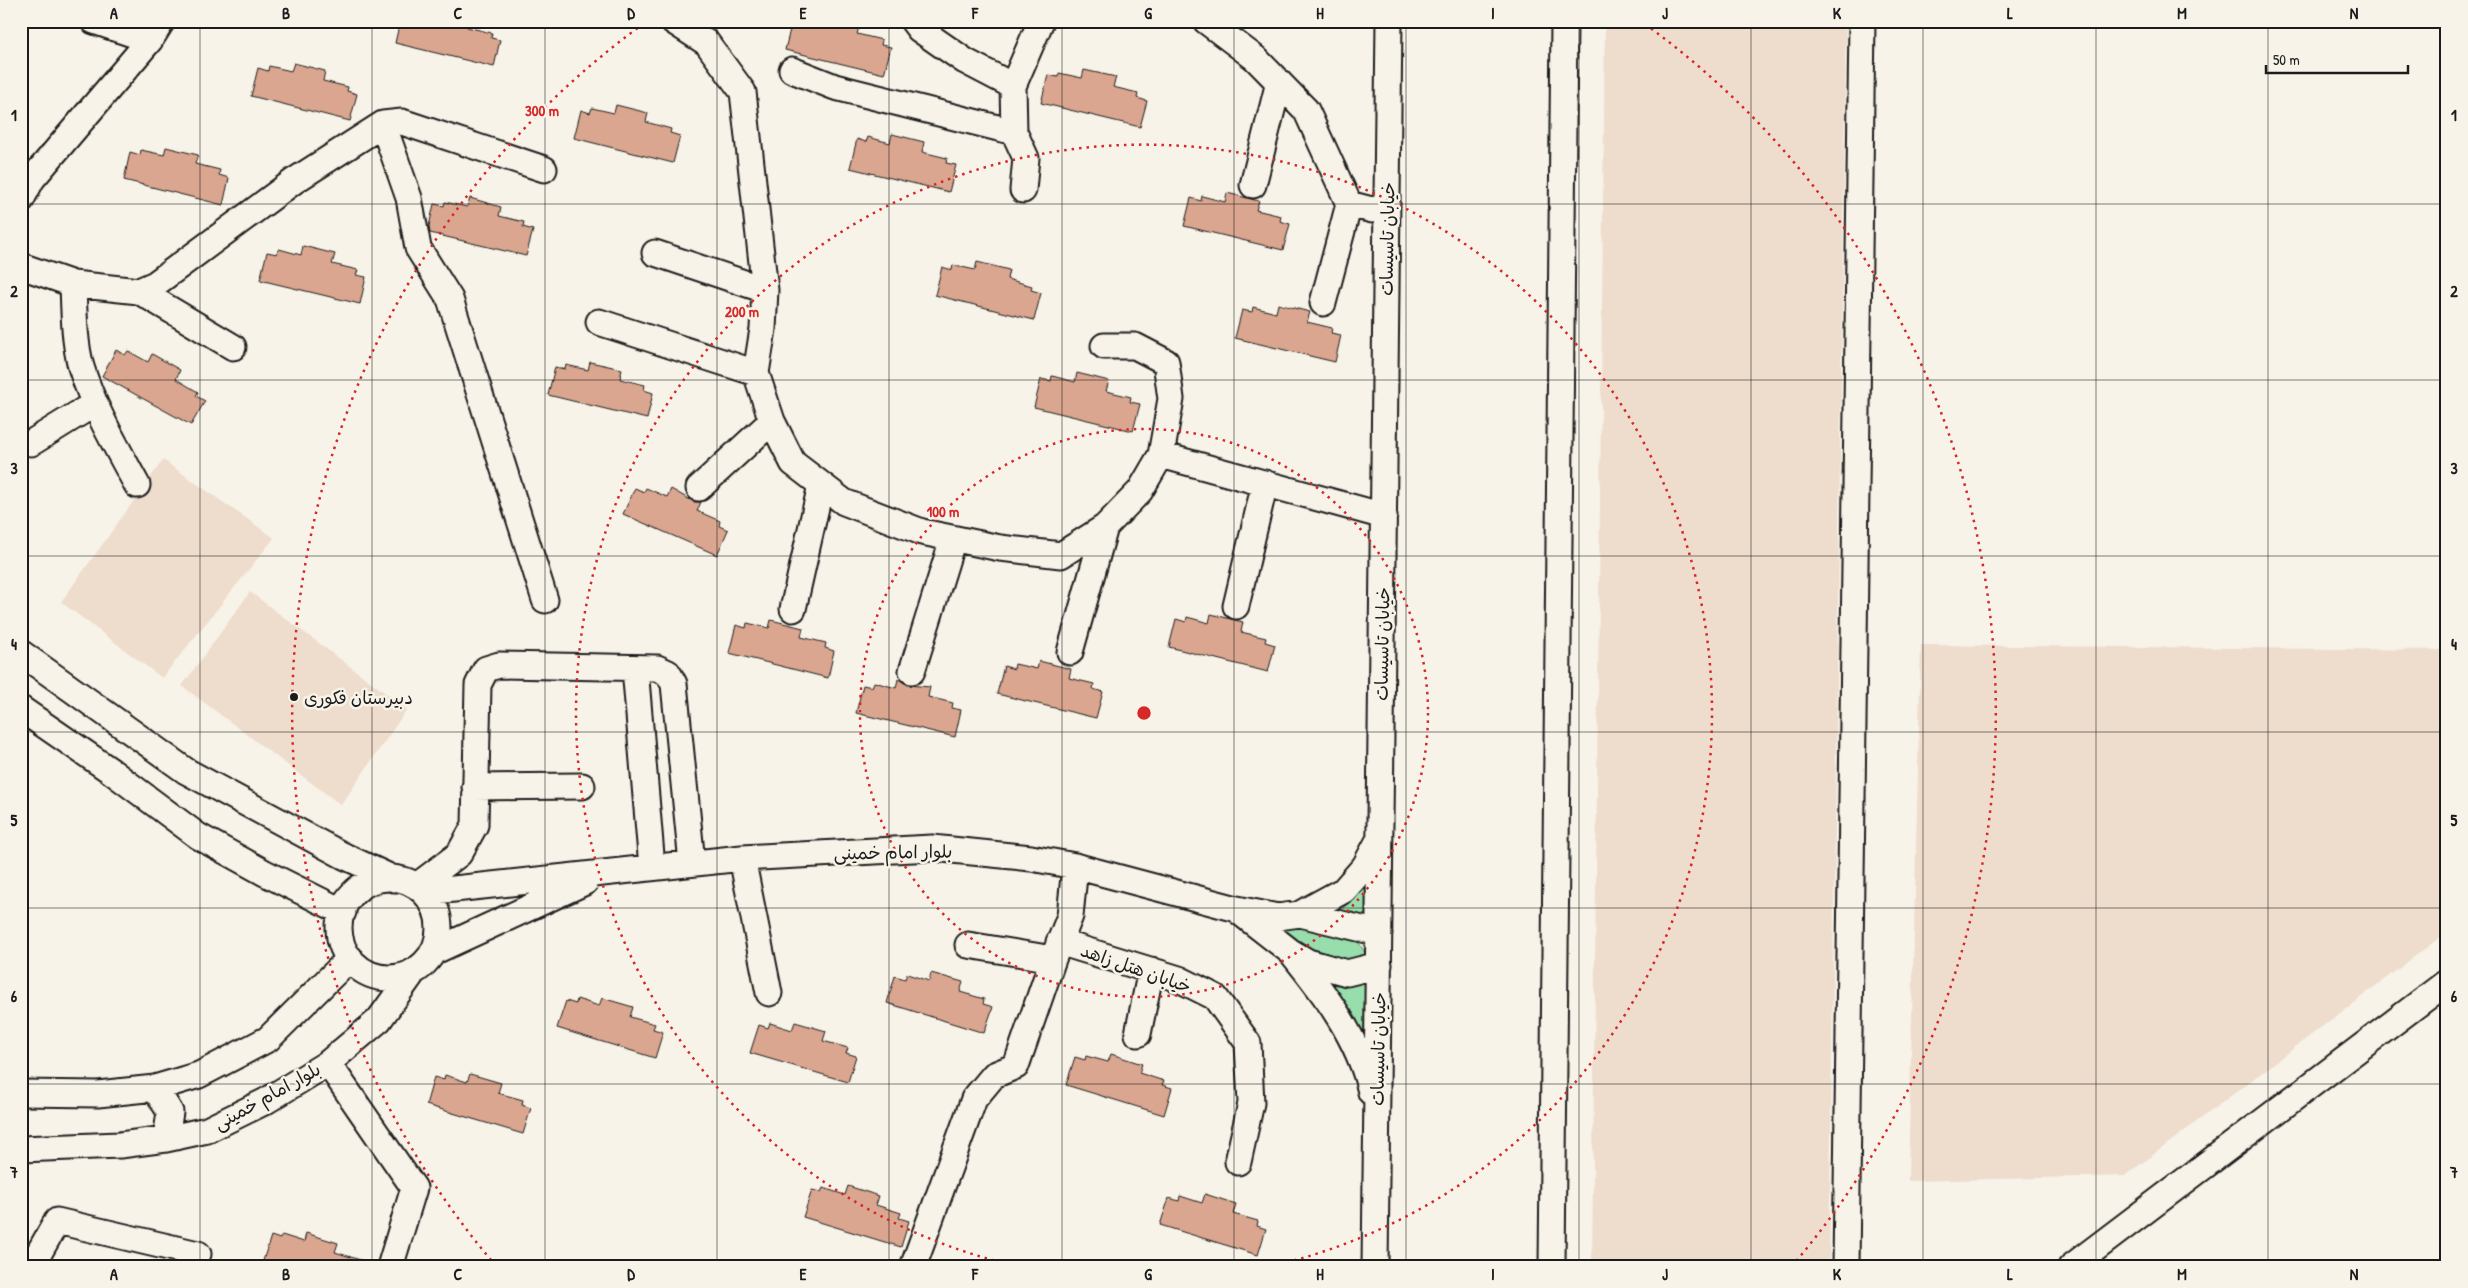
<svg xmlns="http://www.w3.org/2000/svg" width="2468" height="1288" viewBox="0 0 2468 1288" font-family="'Patrick Hand','Playpen Sans Arabic',sans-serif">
<rect width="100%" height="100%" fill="#f7f3e8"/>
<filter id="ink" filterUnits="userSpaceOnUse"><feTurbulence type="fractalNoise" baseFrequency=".02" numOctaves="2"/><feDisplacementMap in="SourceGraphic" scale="10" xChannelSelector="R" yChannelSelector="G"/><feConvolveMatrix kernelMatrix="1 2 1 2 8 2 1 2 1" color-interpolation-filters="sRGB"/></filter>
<g filter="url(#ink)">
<path fill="#eedccd" d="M1605 21H1846L1829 1267H1592Z
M163 460 274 538 162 678 61 602Z
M250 592 407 709 341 805 182 686Z
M1921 645 2447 650V932L2125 1176 1908 1181Z"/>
<path fill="#97deac" stroke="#5a7d64" d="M1370 868V923L1334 915C1354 900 1361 891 1370 868Z
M1261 928C1284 928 1330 925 1350 936 1358 940 1361 946 1365 953L1361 961 1344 964Z
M1318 974 1366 976 1368 1062Z"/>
<path fill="#daa68f" stroke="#1c1c1c" d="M400 21H468L467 27 492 33 491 38 500 40 494 67 395 43Z
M792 21H811L826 25V21H848L860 24 857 34 882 40 881 45 891 47 884 74 785 50Z
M294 63 325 71 323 81 348 87 347 91 357 94 350 121 251 96 258 68 268 71 269 66 291 71Z
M1084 70 1116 77 1113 87 1138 93 1137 98 1147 101 1140 127 1041 103 1048 75 1058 77 1059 73 1082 78Z
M616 105 648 113 646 122 671 129 670 133 680 136 673 163 574 138 581 110 590 113 592 108 614 113Z
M892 134 924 142 922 152 947 158 946 163 956 165 949 192 850 168 857 139 866 142 868 137 890 143Z
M166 147 198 155 195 164 220 170 219 175 229 178 223 205 124 180 130 152 140 155 141 150 164 155Z
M1227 193 1259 201 1256 210 1281 216 1280 221 1290 224 1283 250 1184 226 1191 198 1201 201 1202 196 1225 202Z
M470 198 501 207 499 216 524 222 523 227 533 230 526 256 430 233 429 226 434 204 444 206 445 202 467 207Z
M303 246 335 254 332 264 358 270 356 275 366 277 360 304 260 280 267 252 277 254 279 249 301 255Z
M977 262 1009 270 1007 279 1032 286 1031 290 1041 293 1034 320 935 295 942 267 952 270 953 265 975 270Z
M1278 304 1310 312 1307 322 1332 328 1331 333 1341 335 1335 362 1235 338 1242 310 1252 312 1253 307 1276 313Z
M116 350 125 355 128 351 148 362 152 354 180 370 176 379 198 392 196 396 205 401 191 425 102 376Z
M590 362 622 369 620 379 645 385 644 390 653 393 647 419 548 395 555 367 565 369 566 365 588 370Z
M1077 373 1109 381 1106 391 1131 397 1130 402 1140 404 1133 431 1034 407 1041 379 1051 381 1052 376 1075 382Z
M635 488 644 492 646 488 667 497 671 489 694 502H701L697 511 720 521 719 526 728 530 717 555 623 514Z
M1211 614 1243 622 1241 632 1266 638 1265 642 1275 645 1268 672 1169 647 1176 619 1186 622 1187 617 1209 623Z
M771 620 803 628 801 637 826 643 825 648 834 651 828 678 729 653 736 625 746 628 747 623 769 628Z
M1039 661 1071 669 1069 678 1094 684 1093 689 1103 692 1096 718 997 694 1004 666 1014 669 1015 664 1037 669Z
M898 679 908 685 930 687 928 697 953 703 952 708 961 710 955 737 856 713 863 685 872 687 874 682 896 688Z
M931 973 963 982 960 992 984 999 983 1004 993 1007 984 1033 887 1003 895 976 905 979 907 974 929 981Z
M602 998 633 1007 630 1017 655 1024 653 1029 663 1032 655 1058 557 1028 566 1001 576 1004 577 999 599 1006Z
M795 1022 826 1031 823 1041 848 1048 846 1053 856 1056 848 1082 750 1053 759 1025 768 1028 770 1023 792 1030Z
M1111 1054 1142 1064 1139 1073 1164 1081 1162 1085 1172 1088 1164 1115 1066 1085 1075 1057 1085 1060 1086 1056 1108 1062Z
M470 1074 501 1083 498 1093 523 1100 522 1105 531 1108 523 1134 426 1105 434 1077 444 1080 445 1075 467 1082Z
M848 1186 879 1196 876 1205 901 1213 899 1218 909 1221 901 1247 803 1217 812 1190 821 1192 823 1188 845 1195Z
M1205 1194 1236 1204 1233 1214 1258 1221 1257 1226 1266 1229 1258 1255 1160 1225 1169 1198 1179 1201 1180 1196 1202 1203Z
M306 1233 338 1243 335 1252 370 1263V1267H272L262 1264 271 1236 280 1239 282 1235 304 1242Z"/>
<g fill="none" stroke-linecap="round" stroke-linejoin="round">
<g stroke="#1c1c1c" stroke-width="29">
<path id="minor" d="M94 21 150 40
M913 21 919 29 965 61 1013 86
M1206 21 1255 58 1306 110 1349 204 1372 210 1387 206
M792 70 835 87 1014 132
M383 124 409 198 418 248 450 299 545 600
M1253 185 1279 82
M1023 190 1026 158 1014 132 1013 86 1041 21
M21 200 32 179 150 40 162 21
M655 253 765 290 743 92 707 43 673 21
M21 266 73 284 139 291 155 284 294 181 383 124 402 122 544 169
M73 284C74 311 74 341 81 367 94 409 116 446 137 485
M765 290 763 329 756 373 772 421 793 463 844 502 922 532 1000 548 1061 555 1105 527 1140 491 1161 455 1171 399 1166 362 1135 346H1104
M139 291 233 347
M1323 303 1349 204
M599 322 756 373
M31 443 94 404
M1161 455 1384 516
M699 488 772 421
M1236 606 1265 483
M793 609 821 485
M1070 652 1105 527
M21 653 186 771 344 856 394 879
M635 668 652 867
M912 671 953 539
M21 709 111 771 198 836 265 873 343 912
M475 787 582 786
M742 858 769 993
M339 928a50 50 0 1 1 100 0a50 50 0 1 1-100 0Z
M418 885 459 854 475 825 478 685 486 669 499 665 657 668 668 673 674 684 692 863
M426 892 742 858 932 848 1031 858 1075 866 1237 909 1278 917 1300 914 1344 890 1365 866 1379 840
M1241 913 1291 952 1308 962 1347 973 1379 965
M1300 914 1379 933
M1059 942 1179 979 1215 997 1248 1043 1251 1103 1238 1162
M968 945 1053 959
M433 952 585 882
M1291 952C1325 994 1359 1038 1371 1092
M1138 1034 1151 970
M328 1063 414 1188 390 1267
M155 1088 170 1112 166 1139
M21 1093 98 1094 155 1088 199 1075 268 1039 350 958
M21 1149 120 1145 166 1139 207 1130 266 1101 328 1063 379 1020 414 971
M31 1267 57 1221 198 1254
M913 1267 974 1099 994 1075 1016 1066 1053 959 1070 916 1075 866
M1375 1267 1389 21
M1552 1267 1564 21
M1846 1267 1862 21
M2071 1267 2447 982"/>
</g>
<use href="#minor" stroke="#f7f3e8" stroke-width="25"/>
</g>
</g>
<path fill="none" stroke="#1c1c1c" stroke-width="1" stroke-opacity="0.55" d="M200 21V1267M372 21V1267M545 21V1267M717 21V1267M889 21V1267M1062 21V1267M1234 21V1267M1406 21V1267M1579 21V1267M1751 21V1267M1923 21V1267M2096 21V1267M2268 21V1267M21 204H2447M21 380H2447M21 556H2447M21 732H2447M21 908H2447M21 1084H2447"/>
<g fill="none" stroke="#d62828" stroke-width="2.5" stroke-dasharray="2.5 5">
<circle cx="1144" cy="713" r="284"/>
<path d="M1016 1266A568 568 0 1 1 1272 1266"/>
<path d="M496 1266A852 852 0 0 1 643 24M1645 24A852 852 0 0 1 1792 1266"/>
</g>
<circle fill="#1c1c1c" stroke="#f7f3e8" stroke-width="2" cx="294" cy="697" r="5"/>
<g text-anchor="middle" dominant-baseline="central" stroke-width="5" stroke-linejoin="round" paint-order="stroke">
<g font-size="18" fill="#1c1c1c" stroke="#f7f3e8">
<text transform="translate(1387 239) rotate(-89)">خیابان تاسیسات</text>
<text transform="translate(1382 644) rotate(-89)">خیابان تاسیسات</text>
<text transform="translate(893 852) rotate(-1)">بلوار امام خمینی</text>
<text transform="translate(1136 968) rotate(19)">خیابان هتل زاهد</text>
<text transform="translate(1378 1049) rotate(-89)">خیابان تاسیسات</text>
<text transform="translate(267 1096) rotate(-29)">بلوار امام خمینی</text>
</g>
<g font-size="18" fill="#1c1c1c" stroke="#f7f3e8" text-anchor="start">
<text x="304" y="697">دبیرستان فکوری</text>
</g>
</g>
<circle cx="1144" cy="713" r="8" fill="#d62828" stroke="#f7f3e8" stroke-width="2.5"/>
<g font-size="15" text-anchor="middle" font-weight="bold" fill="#d62828" stroke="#f7f3e8" stroke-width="5" stroke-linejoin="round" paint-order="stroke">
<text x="542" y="116">300 m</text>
<text x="742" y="317">200 m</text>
<text x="943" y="517">100 m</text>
</g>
<rect width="2468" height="1288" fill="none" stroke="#f7f3e8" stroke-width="55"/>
<path d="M2266 65v8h142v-8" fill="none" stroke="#1c1c1c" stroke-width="2.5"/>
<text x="2273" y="65" font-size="15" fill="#1c1c1c" stroke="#f7f3e8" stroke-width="4" paint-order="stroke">50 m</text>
<rect x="28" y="28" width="2412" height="1232" fill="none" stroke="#1c1c1c" stroke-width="2"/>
<g font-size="16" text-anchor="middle" font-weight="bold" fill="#1c1c1c">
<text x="114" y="19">A</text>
<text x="286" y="19">B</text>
<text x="458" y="19">C</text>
<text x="631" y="19">D</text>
<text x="803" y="19">E</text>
<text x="975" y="19">F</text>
<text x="1148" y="19">G</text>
<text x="1320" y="19">H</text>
<text x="1493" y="19">I</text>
<text x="1665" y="19">J</text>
<text x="1837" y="19">K</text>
<text x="2010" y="19">L</text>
<text x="2182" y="19">M</text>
<text x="2354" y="19">N</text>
<text x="14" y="121">1</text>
<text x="2454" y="121">1</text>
<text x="14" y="297">2</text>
<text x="2454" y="297">2</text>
<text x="14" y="474">3</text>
<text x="2454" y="474">3</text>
<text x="14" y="650">4</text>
<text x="2454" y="650">4</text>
<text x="14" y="826">5</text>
<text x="2454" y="826">5</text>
<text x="14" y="1002">6</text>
<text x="2454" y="1002">6</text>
<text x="14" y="1178">7</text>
<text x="2454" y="1178">7</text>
<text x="114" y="1280">A</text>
<text x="286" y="1280">B</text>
<text x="458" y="1280">C</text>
<text x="631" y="1280">D</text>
<text x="803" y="1280">E</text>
<text x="975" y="1280">F</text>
<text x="1148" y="1280">G</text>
<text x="1320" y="1280">H</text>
<text x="1493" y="1280">I</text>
<text x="1665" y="1280">J</text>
<text x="1837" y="1280">K</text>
<text x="2010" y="1280">L</text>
<text x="2182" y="1280">M</text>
<text x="2354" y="1280">N</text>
</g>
</svg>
